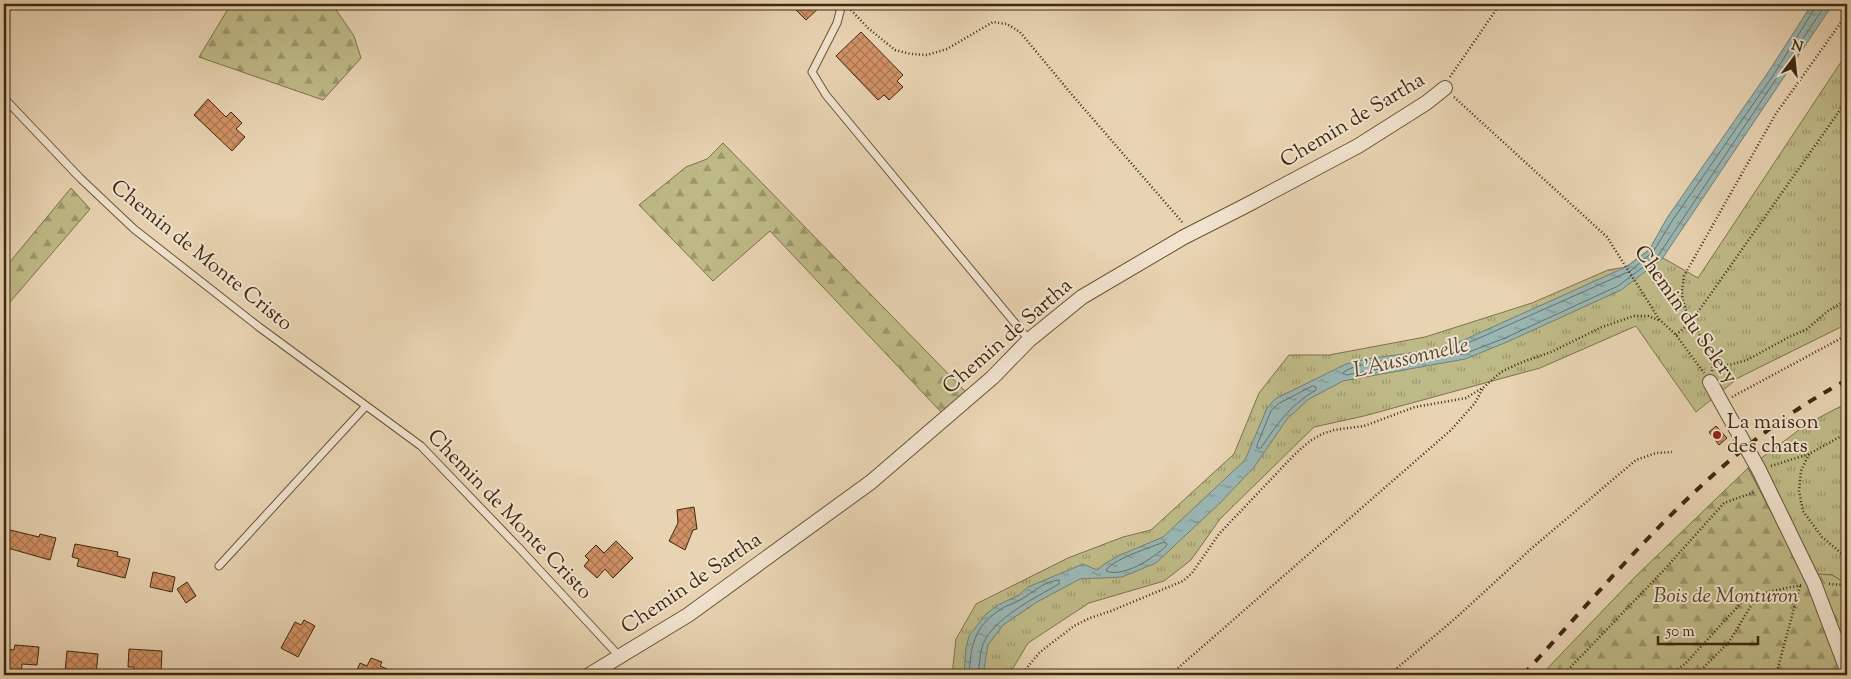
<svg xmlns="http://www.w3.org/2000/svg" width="1851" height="679" viewBox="0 0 1851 679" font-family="'Sorts Mill Goudy',serif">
<defs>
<pattern id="grass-tufts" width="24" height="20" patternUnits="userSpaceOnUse" patternTransform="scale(1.25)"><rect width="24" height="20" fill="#beba87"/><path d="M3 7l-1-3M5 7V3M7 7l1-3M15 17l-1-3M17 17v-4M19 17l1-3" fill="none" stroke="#9c976d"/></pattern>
<pattern id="forest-firs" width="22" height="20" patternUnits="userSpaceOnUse" patternTransform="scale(1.25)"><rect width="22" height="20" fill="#beba87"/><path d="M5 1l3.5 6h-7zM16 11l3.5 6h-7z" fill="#9c976d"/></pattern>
<pattern id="water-ripples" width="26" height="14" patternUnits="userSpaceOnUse" patternTransform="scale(1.25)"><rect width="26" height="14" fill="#99b6b4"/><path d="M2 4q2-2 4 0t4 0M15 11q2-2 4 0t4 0" fill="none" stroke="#7e9491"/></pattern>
<pattern id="building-cross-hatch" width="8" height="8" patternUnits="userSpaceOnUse" patternTransform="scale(1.25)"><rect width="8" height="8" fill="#d19165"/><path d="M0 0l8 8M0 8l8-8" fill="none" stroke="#ab7652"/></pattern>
</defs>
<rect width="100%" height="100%" fill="#e8d3b2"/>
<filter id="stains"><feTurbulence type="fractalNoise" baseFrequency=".004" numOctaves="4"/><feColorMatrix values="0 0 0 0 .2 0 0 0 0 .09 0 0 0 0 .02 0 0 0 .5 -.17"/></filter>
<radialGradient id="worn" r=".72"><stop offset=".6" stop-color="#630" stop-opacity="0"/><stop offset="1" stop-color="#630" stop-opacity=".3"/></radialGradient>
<path fill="url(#grass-tufts)" stroke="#7e724c" d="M1847 53V324L1738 378 1696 412 1636 326 1540 368 1364 416 1314 427 1220 519 1191 560 1164 581 1089 603 1028 643 1009 675H952L956 639 976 604 1068 558 1123 537 1151 530 1234 454 1259 393 1289 355H1329L1425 337 1532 303 1608 270 1626 267 1649 250 1698 278Z
M1847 403V584L1832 575 1803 573 1748 468 1807 424Z"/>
<path fill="url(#forest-firs)" stroke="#7e724c" d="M231 4H332L354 36 361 58 323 100 199 57Z
M723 143 966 392 942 413 770 231 713 281 639 205 686 167 707 159Z
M71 188 90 209 4 309V269Z
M1748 468 1803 573 1832 575 1847 584V675H1541L1635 577Z"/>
<path fill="url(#water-ripples)" stroke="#757e73" d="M1812 4H1833L1662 259 1621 290 1507 342 1465 359 1343 381 1309 399 1287 419 1255 466 1221 502 1156 563 1122 577 1080 579 1037 602 1003 625 988 645 983 675H964L966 648 969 636 986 614 998 605 1019 595 1028 587 1083 564 1097 570 1106 563 1120 555 1163 537 1245 460 1267 408 1275 399 1346 364 1367 359 1446 348 1626 267 1649 250 1667 218 1769 71Z"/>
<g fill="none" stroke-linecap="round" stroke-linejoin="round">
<path stroke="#6c7062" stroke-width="1" d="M1816 4 1815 8 1774 74 1672 221 1653 252 1630 271 1450 351 1449 355 1464 354 1505 338 1618 286 1658 256 1826 4
M1428 355 1431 357 1429 360 1346 375 1343 373C1350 363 1413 357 1428 355Z
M1313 386 1316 387V390C1290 405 1277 424 1261 448H1257V445L1271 411 1278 404Z
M1164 542 1167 544 1166 546C1154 558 1123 578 1106 571 1110 560 1152 547 1164 542Z
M969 675C971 646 973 627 1001 609 1007 605 1015 603 1022 599 1033 592 1045 581 1059 580V584C1036 597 993 619 983 644 980 653 979 666 978 675"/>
</g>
<path fill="url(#building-cross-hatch)" stroke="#3e2911" d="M790 4H823L806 20Z
M861 32 903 75 897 81 903 87 889 100 884 95 878 100 836 56Z
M208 99 226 117 231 112 242 123 236 129 245 137 232 151 194 115Z
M1716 426 1727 438 1719 445 1709 432Z
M694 507 697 529 693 530 685 550 669 541 678 523 677 510Z
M6 529 39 537 40 534 56 538 50 560 4 547Z
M616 541 633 558 613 578 605 569 597 578 584 566 589 560 585 556 596 545 604 553Z
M75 544 118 552 117 556 130 559 125 578 77 566 79 559 72 557Z
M153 572 175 577 172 592 150 587Z
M187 582 196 596 186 603 177 589Z
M304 620 315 626 298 657 281 648 295 622 301 625Z
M15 645 39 647 37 665 22 664 21 675 5 673 7 649 14 650Z
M129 649 162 651 161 673 134 671V667H128Z
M67 651 98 654 96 675H81V674L65 672Z
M371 658 382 662 380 666 401 675H355L360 663 367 666Z"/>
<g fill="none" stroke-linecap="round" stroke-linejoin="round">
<g stroke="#685439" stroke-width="9">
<path id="service" d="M842 4 837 23 812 72 826 95 1029 340
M4 98 80 178 134 229 259 327 421 446 520 549 620 657
M219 566 366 406"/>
</g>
<g stroke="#685439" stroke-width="16">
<path id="minor" d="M1710 382 1759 470 1814 583 1847 670
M589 675 688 615 871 482 993 377 1029 340 1082 297 1184 237 1247 205 1358 146 1426 103 1445 88"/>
</g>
<path stroke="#3e2911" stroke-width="2.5" stroke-dasharray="1 2.5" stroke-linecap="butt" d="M851 10 868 28 895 50 911 54 927 55 947 49 993 22 1007 24 1020 32 1073 96 1183 223
M1450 77 1500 4
M1454 97 1607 237 1659 319 1676 335 1704 373
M1676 335 1691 322 1847 100
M1713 366 1729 365 1747 360 1789 337 1807 329 1828 311 1847 300
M1712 371C1716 351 1686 321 1683 300 1681 292 1683 284 1684 276L1775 115 1847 14
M1732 397 1847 335
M1809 454 1801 471 1799 491 1803 511 1822 537 1847 558
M1771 466 1809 454 1847 433
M1829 584 1847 585
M1021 675 1040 652 1074 626 1090 618 1111 611 1183 581 1192 573 1219 534 1295 454 1310 441 1322 434 1334 430 1364 426 1415 407 1466 398 1484 387 1501 372 1520 363 1551 352 1602 327 1634 316H1648L1661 321
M1170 675 1451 430 1475 403 1483 388
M1389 675 1458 616 1532 548 1636 460 1656 453 1672 452
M1563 675 1664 570 1724 503 1755 492
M1669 675 1685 664 1742 602 1758 594 1801 585
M1696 675 1729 642 1757 596
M1776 675 1800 586"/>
<use href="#service" stroke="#f0e2cd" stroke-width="7"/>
<use href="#minor" stroke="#f0e2cd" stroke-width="14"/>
<path stroke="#3e2911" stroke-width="4" stroke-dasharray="9 9" stroke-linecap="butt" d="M1523 675C1624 566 1713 451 1847 380"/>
</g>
<circle fill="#8f2418" stroke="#f0e2cd" stroke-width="2" cx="1717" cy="435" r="5"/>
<g text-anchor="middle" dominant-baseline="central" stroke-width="4" stroke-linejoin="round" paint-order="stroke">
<g font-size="21" fill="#3e2911" stroke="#f0e2cd">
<text transform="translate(1353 121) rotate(-31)">Chemin de Sartha</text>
<text transform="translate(201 256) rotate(39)">Chemin de Monte Cristo</text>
<text transform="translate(1685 315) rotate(55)">Chemin du Selery</text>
<text transform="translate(1008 337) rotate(-41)">Chemin de Sartha</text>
<text transform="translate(509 515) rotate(46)">Chemin de Monte Cristo</text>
<text transform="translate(692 584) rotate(-34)">Chemin de Sartha</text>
</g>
<g font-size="21" fill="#3e2911" stroke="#f0e2cd" text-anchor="start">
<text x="1727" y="423">La maison<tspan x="1727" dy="24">des chats</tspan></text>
</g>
<g font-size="21" font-style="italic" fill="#584629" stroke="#f0e2cd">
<text x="1726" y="597">Bois de Monturon</text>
</g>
<g font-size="22" font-style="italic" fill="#554c3a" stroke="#f0e2cd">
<text transform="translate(1411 359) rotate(-13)">L'Aussonnelle</text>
</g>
</g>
<rect width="1851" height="679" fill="none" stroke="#e8d3b2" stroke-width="20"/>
<rect x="5" y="5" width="1841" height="669" fill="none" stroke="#3e2911" stroke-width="2.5"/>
<rect x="10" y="10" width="1831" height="659" fill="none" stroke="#3e2911"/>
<g transform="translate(1794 58) rotate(15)" stroke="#f0e2cd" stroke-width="4" paint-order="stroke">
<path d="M0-4L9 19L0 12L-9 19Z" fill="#3e2911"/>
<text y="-8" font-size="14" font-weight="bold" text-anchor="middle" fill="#3e2911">N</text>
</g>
<path d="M1658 636v8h100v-8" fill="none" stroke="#3e2911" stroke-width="2.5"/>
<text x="1666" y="636" font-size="15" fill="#3e2911" stroke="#f0e2cd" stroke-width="4" paint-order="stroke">50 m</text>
<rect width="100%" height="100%" filter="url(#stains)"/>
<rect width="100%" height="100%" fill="url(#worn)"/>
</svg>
